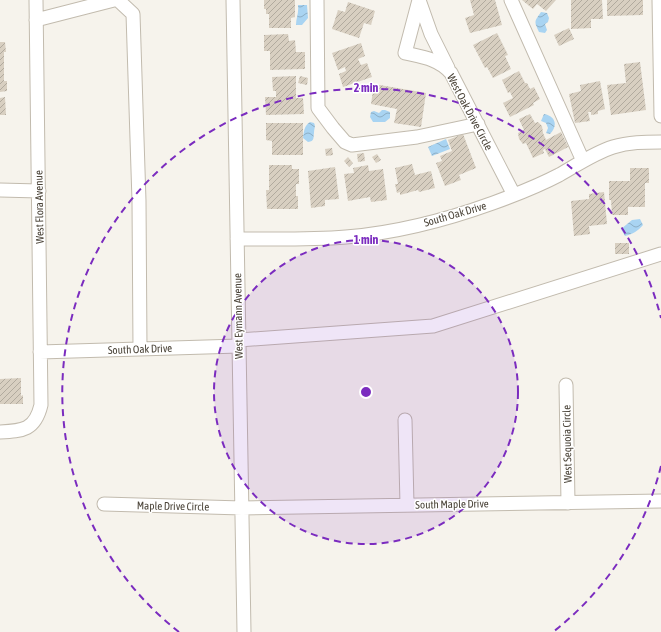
<svg xmlns="http://www.w3.org/2000/svg" width="661" height="632" viewBox="0 0 661 632" font-family="'Asap Condensed',sans-serif">
<defs>
<pattern id="water-waves" width="16" height="10" patternUnits="userSpaceOnUse"><rect width="16" height="10" fill="#a9d4f2"/><path d="M0 5q4-4 8 0t8 0" fill="none" stroke="#8caec5"/></pattern>
<pattern id="building-hatch" width="6" height="6" patternUnits="userSpaceOnUse"><rect width="6" height="6" fill="#d8cfc1"/><path d="M-1 1l2-2M0 6l6-6M5 7l2-2" fill="none" stroke="#b1aa9e"/></pattern>
</defs>
<rect width="100%" height="100%" fill="#f6f3ec"/>
<path fill="url(#water-waves)" d="M298 5H307L308 18 302 25H296C296 18 299 13 298 5Z
M541 12 547 13 549 18 548 22 545 24 547 30 545 33 539 32C534 21 534 22 541 12Z
M382 110H385L390 112V118L385 122H373L370 117 371 112 374 111 379 113Z
M544 114C556 116 558 126 550 134L546 133 548 128 546 123 541 121Z
M310 122 314 123C316 127 314 128 314 133 313 138 315 141 308 142L303 138C304 131 304 126 310 122Z
M446 139 450 149 432 156 428 147Z
M640 219 643 225C638 231 633 234 625 236L621 229 632 220Z"/>
<path fill="url(#building-hatch)" d="M264 0H295V17L291 18V28H269V14H266V9H264Z
M470 0H495L502 25 470 33 465 18 474 15Z
M522 0H556L546 11 537 4 533 9Z
M571 0H602L603 19H591V28L571 29Z
M607 0H643V15L607 16Z
M348 2 375 11 371 25 364 23 359 38 332 29 338 10 345 12Z
M569 28 574 39 559 46 554 35Z
M497 33 508 55 505 56 511 69 493 78 487 67 485 68 473 45Z
M288 34 289 41 295 40 296 52H305V69L270 70V51H264V35Z
M0 42H5L6 52H4V81H7V91L0 92Z
M361 43 365 56 358 59 361 65 367 63 372 77 343 87 339 74 346 71 345 67 338 70 332 53Z
M640 62 646 110 611 115 607 85 626 83 624 64Z
M519 71 525 83H527L530 89 534 87 540 99 533 103 534 105 510 117 503 103 513 98 510 92 508 93 502 80Z
M296 76V98H303L304 114 266 115 265 97H276V91H273L272 77Z
M300 76 308 78 307 85 298 83Z
M600 81 605 109 598 111V114L591 115V112H588L590 121 575 123 569 94 581 91 580 85Z
M374 84 426 93 421 127 394 123 397 109 371 104Z
M5 97 6 115H0V98Z
M530 114 535 123 538 122 542 126 543 133 546 140 561 132 568 147 549 157 545 149 543 150 544 153 533 158 526 143 523 144 519 139 518 133 524 130 519 119Z
M266 123H303V155H272V141L266 140Z
M463 134 476 168 459 175 461 180 445 186 436 163 442 161 440 156 452 151 448 140Z
M332 148 333 155 326 156 325 149Z
M364 153 365 161 358 162 357 154Z
M377 154 381 160 376 163 372 157Z
M348 157 353 163 349 167 344 161Z
M412 164 415 175 431 171 435 188 419 192 418 190 400 195V192L397 193 395 184H398L395 168Z
M269 165H292V169H299V184H296V196H298V209H267L266 190H269Z
M368 165 369 171 383 169 387 200 371 202 370 197 348 201 344 174 354 173 353 168Z
M335 167 339 199 325 200V206L311 208 308 171Z
M630 168H649V183H645V207H628V215H612L611 200H609V181H630Z
M604 192 607 224 589 226 590 234 574 236 571 201 589 199V194Z
M615 243H629V254H615Z
M21 378V396L23 395V404H0V379Z"/>
<g fill="none" stroke-linecap="round" stroke-linejoin="round">
<g stroke="#c2bbae" stroke-width="15">
<path id="minor" d="M118 0 133 14 139 201 140 349
M233 0 244 632
M317 0 318 108 333 128 345 142 352 145 417 137 478 124
M419 0 405 53C423 57 439 59 451 73L514 195
M419 0 431 34 448 68
M511 0 583 161
M659 0 661 116
M36 20 114 0
M0 190 39 191
M237 239C273 239 310 240 346 237 395 233 446 220 493 203 515 195 538 186 559 175 577 165 594 153 613 147 629 142 645 142 661 142
M239 340 433 326 661 254
M40 352 239 346
M566 385 568 503
M405 420 407 505
M0 432C23 431 35 430 41 405L36 0
M104 504 242 508 661 501"/>
</g>
<use href="#minor" stroke="#fff" stroke-width="13"/>
</g>
<circle cx="366" cy="392" r="152" fill="#7b2cbf" fill-opacity=".12"/>
<g fill="none" stroke="#7b2cbf" stroke-width="2" stroke-dasharray="7 5">
<circle cx="366" cy="392" r="152"/>
<path d="M661 466A304 304 0 0 1 553 632M179 632A304 304 0 1 1 661 318"/>
</g>
<g text-anchor="middle" dominant-baseline="central" stroke-width="3" stroke-linejoin="round" paint-order="stroke">
<g font-size="11" fill="#4b4439" stroke="#fff">
<text transform="translate(470 112) rotate(62)">West Oak Drive Circle</text>
<text transform="translate(39 207) rotate(-91)">West Flora Avenue</text>
<text transform="translate(455 214) rotate(-16)">South Oak Drive</text>
<text transform="translate(238 316) rotate(-91)">West Eymann Avenue</text>
<text transform="translate(140 349) rotate(-2)">South Oak Drive</text>
<text transform="translate(567 444) rotate(-91)">West Sequoia Circle</text>
<text transform="translate(452 504) rotate(-1)">South Maple Drive</text>
<text transform="translate(173 506) rotate(1)">Maple Drive Circle</text>
</g>
</g>
<circle cx="366" cy="392" r="6" fill="#7b2cbf" stroke="#fff" stroke-width="2"/>
<g font-size="12" text-anchor="middle" font-weight="bold" fill="#7b2cbf" stroke="#fff" stroke-width="3" stroke-linejoin="round" paint-order="stroke">
<text x="366" y="92">2 min</text>
<text x="366" y="244">1 min</text>
</g>
</svg>
